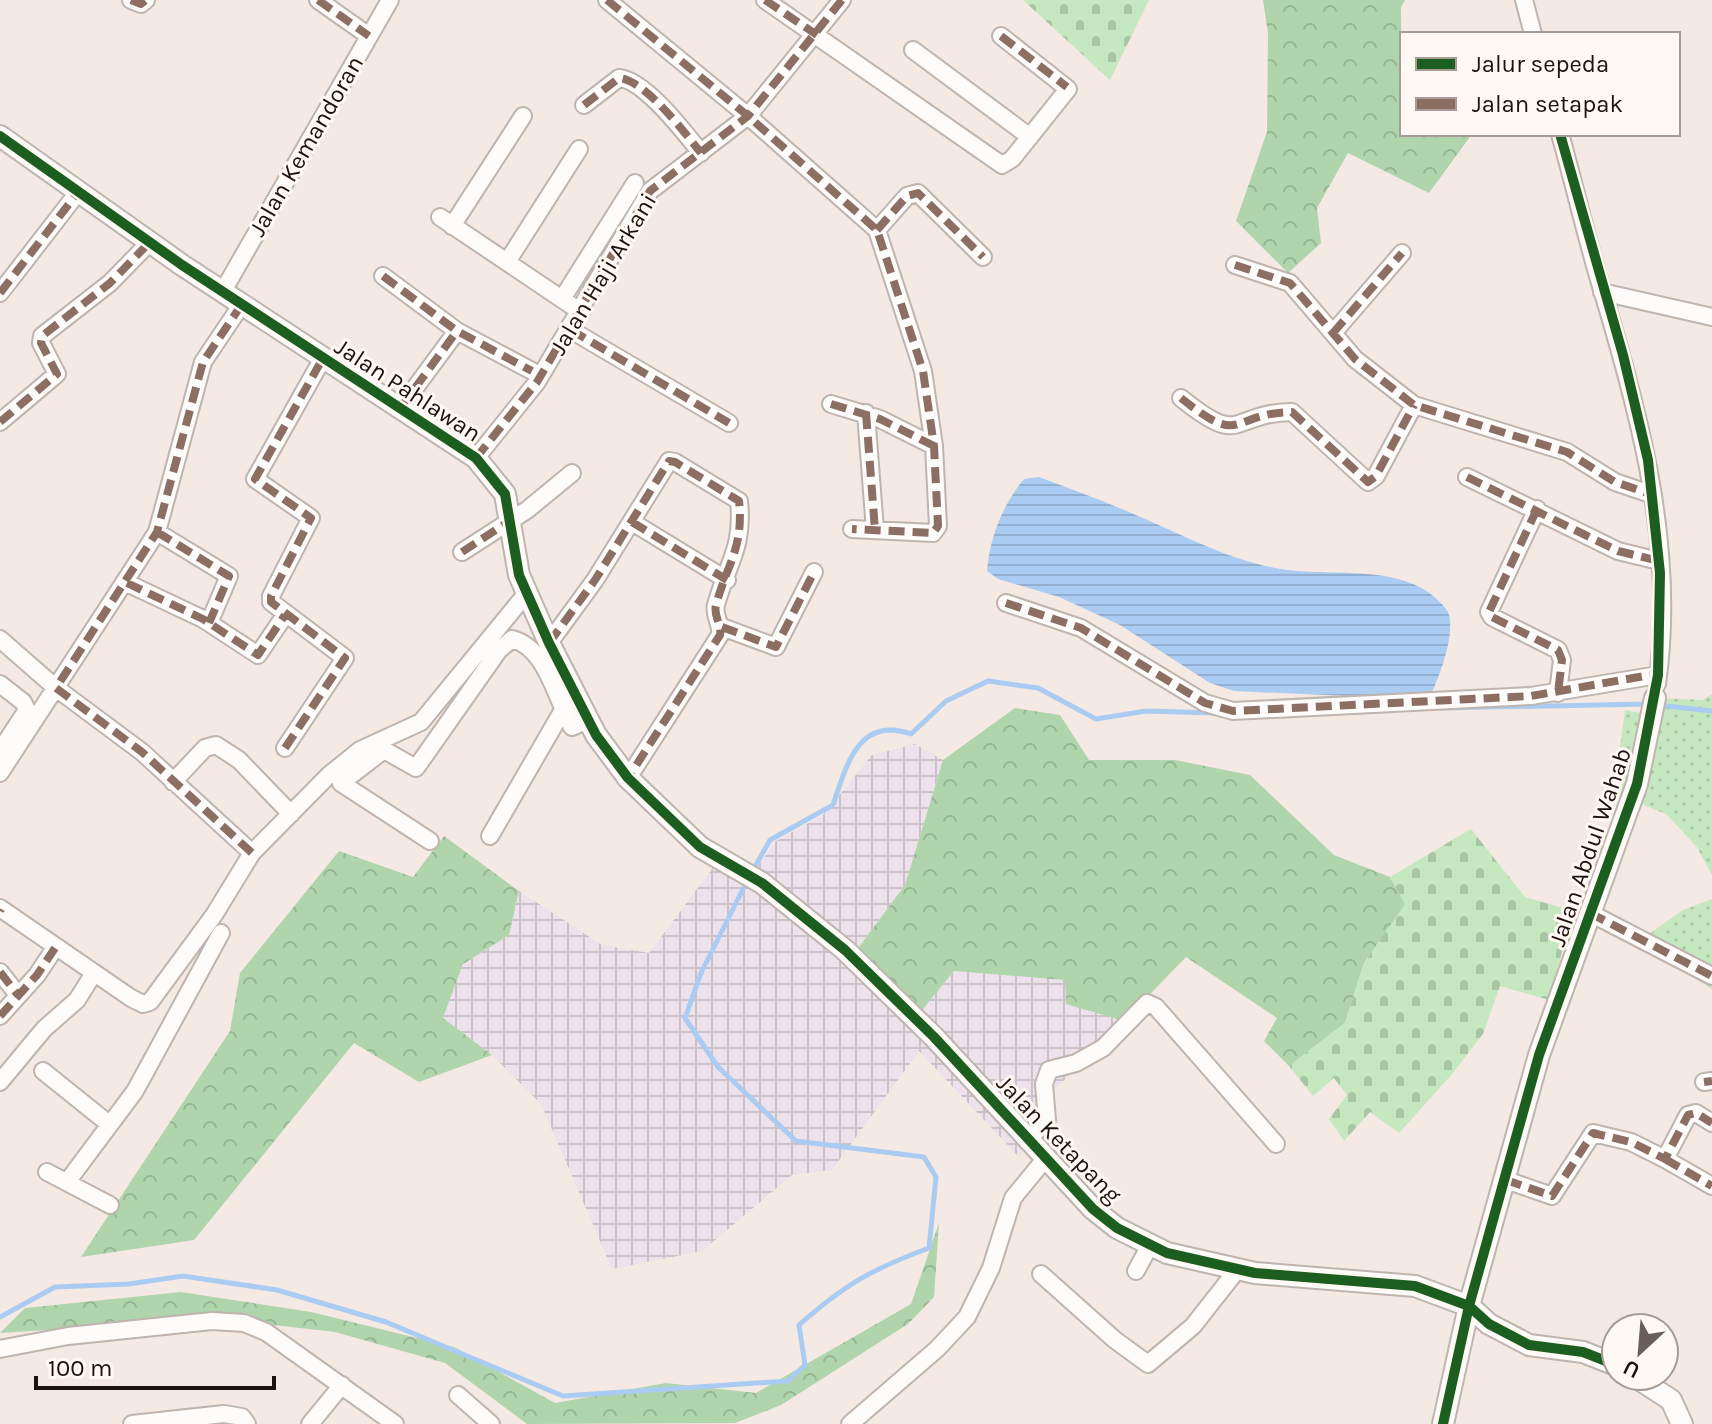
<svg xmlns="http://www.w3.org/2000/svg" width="1712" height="1424" viewBox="0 0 1712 1424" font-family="Karla,sans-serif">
<defs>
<pattern id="industrial-grid" width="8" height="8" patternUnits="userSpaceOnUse" patternTransform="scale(2)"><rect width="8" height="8" fill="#ede2eb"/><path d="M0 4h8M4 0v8" fill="none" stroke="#cbc1c8"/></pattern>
<pattern id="grass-dots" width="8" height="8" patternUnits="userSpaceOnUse" patternTransform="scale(2)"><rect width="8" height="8" fill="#c5e8c0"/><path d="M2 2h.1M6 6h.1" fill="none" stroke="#a9c6a4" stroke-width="1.8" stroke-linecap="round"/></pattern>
<pattern id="forest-crowns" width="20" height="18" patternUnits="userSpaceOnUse" patternTransform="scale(2)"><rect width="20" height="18" fill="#b0d5ad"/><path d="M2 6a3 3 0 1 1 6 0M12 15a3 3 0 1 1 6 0" fill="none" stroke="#97b694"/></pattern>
<pattern id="cemetery-stones" width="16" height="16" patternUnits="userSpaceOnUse" patternTransform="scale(2)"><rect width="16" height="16" fill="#c5e8c0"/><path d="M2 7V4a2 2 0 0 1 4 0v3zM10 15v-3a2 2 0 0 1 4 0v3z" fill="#a9c6a4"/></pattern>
<pattern id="water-rules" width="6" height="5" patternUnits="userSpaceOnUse" patternTransform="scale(2)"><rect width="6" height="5" fill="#abccf2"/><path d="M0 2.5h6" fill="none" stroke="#93aece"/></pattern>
</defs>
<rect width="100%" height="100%" fill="#f4e9e3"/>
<path fill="url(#industrial-grid)" d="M915 744 943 760 905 885 853 955 919 1013 954 971 1065 980 1124 1021 1025 1119 1020 1158 919 1051 832 1170 792 1175 702 1251 612 1269 541 1104 492 1055 443 1018 463 964 509 935 519 891 602 945 649 953 721 857 752 874 776 841 823 815 872 755Z"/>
<path fill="url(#grass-dots)" d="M1712 694V875L1697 847 1666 814 1614 793 1625 710 1655 716 1656 698 1703 700Z
M1712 899V989L1638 942 1683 910Z"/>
<path fill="url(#forest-crowns)" d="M1263 0H1405L1401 7 1402 134H1472L1429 193 1348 153 1317 208 1321 243 1288 273 1236 221 1267 132 1268 34Z
M1015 708 1060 715 1089 760H1175L1250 775 1334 855 1390 877 1406 904 1364 963 1345 1023 1289 1066 1264 1041 1277 1018 1186 957 1124 1021 1066 1004 1065 980 954 971 919 1014 853 955 905 885 943 760Z
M444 836 519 891 509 935 463 964 443 1018 492 1055 419 1082 354 1043 194 1240 81 1257 230 1031 240 973 339 851 413 877Z
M939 1223 934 1297 908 1324 781 1405 735 1423 527 1424 445 1363 335 1332 220 1319 0 1333 25 1308 181 1292 311 1312 454 1347 555 1403 666 1383 756 1393 911 1304Z"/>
<path fill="url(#cemetery-stones)" d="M1023 0H1149L1110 80Z
M1471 829 1525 897 1573 911 1549 1000 1500 986 1483 1034 1453 1073 1399 1133 1370 1112 1344 1141 1329 1119 1347 1095 1334 1078 1313 1096 1289 1066 1345 1023 1364 963 1405 904 1390 877Z"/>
<path fill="url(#water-rules)" d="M1039 477C1071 489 1104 501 1136 515 1188 537 1239 566 1297 571 1345 575 1413 565 1446 609 1459 625 1439 679 1430 696L1419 699 1234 691 1210 683 1120 625 1059 597 998 579 987 571C990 537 1002 506 1024 479Z"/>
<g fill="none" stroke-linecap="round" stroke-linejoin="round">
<path stroke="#abccf2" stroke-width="5" d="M1657 705 1712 711
M1441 708 1647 704
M752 872 770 840 833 805C847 763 859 716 911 734L946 701 988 681 1038 688 1096 719 1146 711 1215 713
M0 1317 55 1287 129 1284 183 1276 277 1290 386 1322 563 1396 788 1381 805 1365 799 1325C844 1285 872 1269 929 1248L936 1177 924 1157 796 1141 718 1067 685 1018 701 973 747 881"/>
<g stroke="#bfb4ae" stroke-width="20">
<path id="minor" d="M131 0 141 4 146 0
M318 0 369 36
M607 0 748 116 877 230 923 371 934 446 938 526 933 533 852 529
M765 0 1002 165 1012 159 1068 89 1001 36
M1524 0 1533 34
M913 50 1030 137
M584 105 619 78C645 80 685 133 701 153
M1560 134C1575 187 1587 241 1603 293 1641 419 1676 551 1657 684
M440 217 581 312
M452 226 523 116
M877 230 907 196 918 193 983 257
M507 262 579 149
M1235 265 1290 283 1355 359 1414 405 1567 452 1615 482 1653 495
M383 276 457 331 532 371
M223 291 390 0
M1602 292 1712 317
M0 293 79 191
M562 299 635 183
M571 330 729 423
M1333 333 1402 253
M1181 398C1244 449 1229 413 1292 412L1368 482 1376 476 1414 405
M831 404 880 419 934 446
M401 407 457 331
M866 413 875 530
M0 422 57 374 41 343 42 336 110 283 150 242
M476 458 537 382 650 191 748 116 842 0
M1467 477 1618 551 1659 561
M1537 509 1489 612 1492 617 1558 650 1562 660 1558 693
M632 522 727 580
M157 532 229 576 209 623
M462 552 527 510 572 473
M127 583 203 619 258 655 285 615
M1006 603 1081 628 1205 703 1233 711 1531 696 1658 675
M722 627 776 647 814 572
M0 639 56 688 142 752 252 853
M549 643 595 580 669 461 675 462 739 501C744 548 727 564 716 605 713 616 722 624 720 635L628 778
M0 684 23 702 27 710 0 751
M285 748 345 658 271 602V596L311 518 255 479 323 358
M0 773 157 532 203 362 242 304
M173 782 205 748 216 745 239 760 291 814
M490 836 563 710
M430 841 341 783 384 750 416 768 499 650 512 639C546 647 556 699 572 727L588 720
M0 908 131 998 143 1004 150 1002 214 915 252 853 329 775 360 750 421 722 526 594
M1590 913 1712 976
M0 972 18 995
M0 1016 37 975 55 948
M43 1071 109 1124
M0 1082 44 1029 77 1000 94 973
M1704 1082 1712 1081
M1027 1141 1047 1120 1044 1084 1049 1070 1076 1063 1103 1048 1147 1003 1156 1007 1276 1144
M1665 1159 1712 1186
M47 1172 110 1205
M1506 1180 1552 1196 1593 1133 1631 1142 1665 1159 1688 1115 1696 1113 1712 1123
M67 1182 135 1091 221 933
M1136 1271 1149 1247
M1041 1274 1115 1340 1148 1364 1193 1326 1237 1270
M0 1349 68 1336 212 1321 244 1323 266 1332 395 1424
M458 1395 491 1424
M132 1424 224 1414 242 1417 247 1424
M310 1424 342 1385
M850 1424 937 1349 967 1317 991 1268 1013 1198 1045 1159"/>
</g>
<g stroke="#bfb4ae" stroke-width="24">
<path id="tertiary" d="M0 136 182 265 476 458 505 494 519 575 549 643 596 735 628 778 700 847 762 883 845 950 934 1037 1093 1209 1117 1228 1167 1253 1255 1273 1415 1286 1469 1306 1489 1324 1529 1345 1583 1352 1616 1365
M1634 1376 1671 1400 1682 1424
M1443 1424 1469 1306 1539 1055 1637 784 1655 698"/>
</g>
<use href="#minor" stroke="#fdfcfb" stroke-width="16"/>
<use href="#tertiary" stroke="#fdfcfb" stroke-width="20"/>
<path stroke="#8d6e63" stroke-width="8" stroke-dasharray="16 8" stroke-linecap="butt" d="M131 0 141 4 146 0
M318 0 369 36
M607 0 748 116 877 230 923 371 934 446 938 526 933 533 852 529
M765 0 817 35
M1001 36 1067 87
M584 105 619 78C645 80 685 133 701 153
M877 230 907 196 918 193 983 257
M1235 265 1290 283 1355 359 1414 405 1567 452 1615 482 1653 495
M383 276 457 331 532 371
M0 293 79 191
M242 304 203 362 157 532 56 688 142 752 252 853
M571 330 729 423
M1333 333 1402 253
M1181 398C1244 449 1229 413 1292 412L1368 482 1376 476 1414 405
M831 404 880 419 934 446
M401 407 457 331
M866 413 875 530
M0 422 57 374 41 343 42 336 110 283 150 242
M476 458 537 382 650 191 748 116 842 0
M1467 477 1618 551 1659 561
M1537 509 1489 612 1492 617 1558 650 1562 660 1558 693
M632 522 727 580
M157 532 229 576 209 623
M462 552 511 520
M127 583 203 619 258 655 285 615
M1006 603 1081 628 1205 703 1233 711 1531 696 1650 675
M722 627 776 647 814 572
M549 643 595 580 669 461 675 462 739 501C744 548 727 564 716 605 713 616 722 624 720 635L628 778
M285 748 345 658 271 602V596L311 518 255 479 323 358
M0 911 1 909
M1590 913 1712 976
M0 972 18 995
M0 1016 37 975 55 948
M1704 1082 1712 1081
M1665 1159 1712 1186
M1506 1180 1552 1196 1593 1133 1631 1142 1665 1159 1688 1115 1696 1113 1712 1123"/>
<g stroke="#fff8f3" stroke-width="15">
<path id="cycleway" d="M0 136 182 265 476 458 505 494 519 575 549 643 596 735 628 778 700 847 762 883 845 950 934 1037 1093 1209 1117 1228 1167 1253 1255 1273 1415 1286 1469 1306 1489 1324 1529 1345 1583 1352 1616 1365
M1443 1424 1469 1306 1539 1055 1637 784 1658 675 1660 573 1648 460 1623 355 1560 134"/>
</g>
<use href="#cycleway" stroke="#1b5e20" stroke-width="10"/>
</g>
<g text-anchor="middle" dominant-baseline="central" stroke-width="6" stroke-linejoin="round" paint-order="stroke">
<g font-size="24" fill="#1e130c" stroke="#fff8f3">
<text transform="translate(306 146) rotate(-60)">Jalan Kemandoran</text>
<text transform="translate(603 274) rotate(-59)">Jalan Haji Arkani</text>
<text transform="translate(408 390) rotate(33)">Jalan Pahlawan</text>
<text transform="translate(1590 847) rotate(-71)">Jalan Abdul Wahab</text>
<text transform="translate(1059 1139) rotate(46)">Jalan Ketapang</text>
</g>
</g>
<rect x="1400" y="32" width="280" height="104" fill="#fff8f3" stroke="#a59c97" stroke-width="2"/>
<rect x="1416" y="58" width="40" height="12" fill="#1b5e20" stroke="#a59c97" stroke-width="2"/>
<text x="1472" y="72" font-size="24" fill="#1e130c">Jalur sepeda</text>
<rect x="1416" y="98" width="40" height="12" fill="#8d6e63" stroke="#a59c97" stroke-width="2"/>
<text x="1472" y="112" font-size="24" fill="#1e130c">Jalan setapak</text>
<g transform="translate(1640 1352) rotate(206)"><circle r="38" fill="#fff8f3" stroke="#a59c97" stroke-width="2"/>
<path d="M0-6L14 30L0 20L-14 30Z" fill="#695e57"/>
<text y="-12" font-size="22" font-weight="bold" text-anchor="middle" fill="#1e130c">U</text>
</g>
<path d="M36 1376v12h238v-12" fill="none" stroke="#1e130c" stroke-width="4"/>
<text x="48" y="1376" font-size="24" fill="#1e130c" stroke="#fff8f3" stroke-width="6" paint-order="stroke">100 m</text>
</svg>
